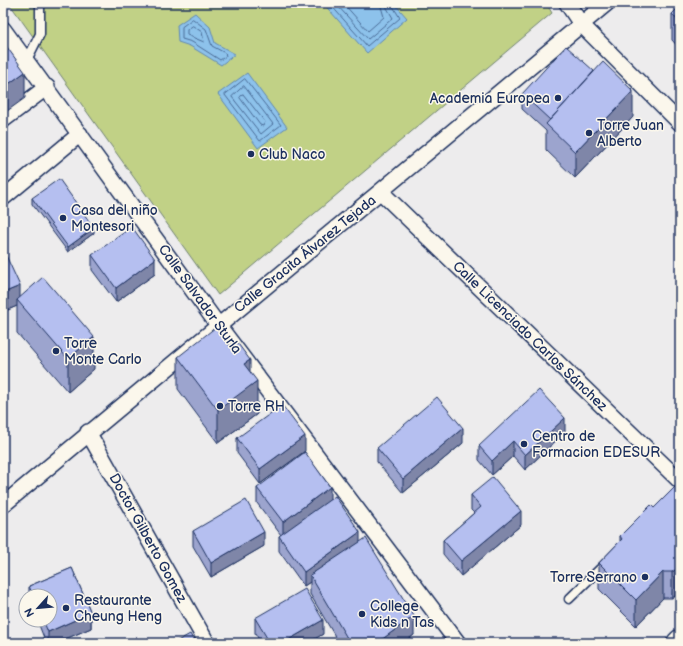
<svg xmlns="http://www.w3.org/2000/svg" width="683" height="646" viewBox="0 0 683 646" font-family="'Balsamiq Sans',sans-serif">
<rect width="100%" height="100%" fill="#edeced"/>
<filter id="ink" filterUnits="userSpaceOnUse"><feTurbulence type="fractalNoise" baseFrequency=".025" numOctaves="2"/><feDisplacementMap in="SourceGraphic" scale="8" xChannelSelector="R" yChannelSelector="G"/><feConvolveMatrix kernelMatrix="1 2 1 2 8 2 1 2 1" color-interpolation-filters="sRGB"/></filter>
<g filter="url(#ink)">
<path fill="#c1d186" stroke="#6e8072" d="M9 3H546L552 13 218 295Z"/>
<path fill="#8dc2eb" stroke="#5f87b3" d="M323 3H394L407 18 367 53Z
M195 13 210 27 215 43 235 54 221 65 190 46 178 42 177 25Z
M247 73 287 127 258 148 218 94Z"/>
<g fill="none" stroke-linecap="round" stroke-linejoin="round">
<path stroke="#496a96" stroke-width="1" d="M329 3 367 46 400 18 391 3
M335 3 368 39 393 18 387 8 386 3
M343 3 368 31 384 17 380 3
M193 19 206 29 212 46 225 53 226 56 220 60 192 42 182 39V27Z
M193 26 202 32 204 42 187 35V30Z
M245 79 281 125 260 141 225 95Z
M244 86 273 124 261 134 232 97Z
M243 94 265 122 263 126 260 125 240 98Z"/>
<g stroke="#1b2f5e" stroke-width="11">
<path id="service" d="M27 60 40 34V3
M569 599 606 563"/>
</g>
<g stroke="#1b2f5e" stroke-width="18">
<path id="minor" d="M567 3 581 24 680 123
M3 29 218 325 458 643
M3 120 47 87
M381 192 680 481
M3 198 80 134
M88 432 207 643
M3 505 607 3"/>
</g>
<g stroke="#1b2f5e" stroke-width="25">
<path id="secondary" d="M678 643 680 641"/>
</g>
<use href="#service" stroke="#fbf7ec" stroke-width="8"/>
<use href="#minor" stroke="#fbf7ec" stroke-width="15"/>
<use href="#secondary" stroke="#fbf7ec" stroke-width="22"/>
</g>
<path fill="#9ca4ce" stroke="#1b2f5e" d="M680 6V49L672 40V14Z
M594 73 633 117 575 178 546 150V131L522 109V94Z
M32 198 94 233 68 252 32 204Z
M3 249 20 298 94 369 68 392 17 333V306L3 312Z
M92 255 155 274 116 302 92 270Z
M178 357 250 372 257 414 218 443 178 389Z
M565 432 525 470 513 456 492 475 479 460V446Z
M237 438 305 451 260 484 237 453Z
M463 443 403 493 377 462V448Z
M678 484 672 598H663L636 626 599 589V563L620 541V536L654 508Z
M257 488 330 499 360 542 414 635 403 643H339L310 594V582L304 586 279 551V536L281 535 257 503Z
M471 495 521 525 461 576 443 554V540L474 513 471 510Z
M193 531 264 546 211 577 193 546Z
M72 568 91 613V628L56 643H46L37 620H50V596H29V586Z
M255 618 323 634 308 643H261L255 633Z"/>
<path fill="#7f86a8" stroke="#1b2f5e" d="M25 72V98L3 114V88Z
M633 91V117L575 178V152Z
M94 228V233L68 252V247Z
M155 259V274L116 302V288Z
M20 286V303L17 300V306L3 312V293Z
M94 337V369L68 392V359Z
M250 360V386L257 381V414L218 443V410L244 364Z
M565 418V432L525 470V455Z
M463 428V443L403 493V479Z
M305 436V451L260 484V469Z
M513 441V456L492 475V461Z
M330 487V502L283 537V522Z
M521 511V525L461 576V561Z
M264 532V546L211 577V563Z
M360 532V546L310 575V582L304 586V572Z
M680 567V593L672 598V572Z
M663 572V598L636 626V600Z
M91 613V628L56 643H48V632Z
M414 616V635L403 643H377Z
M323 620V634L308 643H283Z"/>
<path fill="#b5bff0" stroke="#1b2f5e" d="M680 6V23L672 14Z
M3 43H4L25 72 3 88Z
M566 46 594 71 550 120 522 94Z
M603 62 633 91 575 152 546 124Z
M59 179 94 228 68 247 32 198Z
M132 227 155 259 116 288 92 255Z
M3 249 20 286 3 293Z
M43 277 94 337 68 359 17 300Z
M216 327 230 346 236 341 250 360 244 364 257 381 218 410 178 357Z
M539 390 565 418 525 455 513 441 492 461 479 446Z
M437 397 463 428 403 479 377 448Z
M282 405 305 436 260 469 237 438Z
M305 452 330 487 283 522 257 488Z
M493 477 521 511 461 561 443 540 481 507 471 495Z
M678 484 680 486V567L672 572H663L636 600 599 563 622 539 620 536 651 505 654 508Z
M335 496 360 532 304 572 279 536Z
M246 500 264 532 211 563 193 531Z
M366 538 414 616 377 643H350L310 575Z
M72 568 91 613 48 632 43 620H50V596H33L29 586Z
M305 589 323 620 283 643H270L255 618Z
M190 634 195 643H174Z"/>
</g>
<g fill="#1b2f5e" stroke="#fbf7ec" stroke-width="1.5">
<circle cx="558" cy="98" r="4"/>
<circle cx="589" cy="133" r="4"/>
<circle cx="251" cy="154" r="4"/>
<circle cx="63" cy="218" r="4"/>
<circle cx="56" cy="351" r="4"/>
<circle cx="220" cy="406" r="4"/>
<circle cx="524" cy="444" r="4"/>
<circle cx="645" cy="577" r="4"/>
<circle cx="66" cy="608" r="4"/>
<circle cx="362" cy="614" r="4"/>
</g>
<g text-anchor="middle" dominant-baseline="central" stroke-width="3" stroke-linejoin="round" paint-order="stroke">
<g font-size="14" fill="#1b2f5e" stroke="#fbf7ec" text-anchor="start">
<text x="550" y="98" text-anchor="end">Academia Europea</text>
<text x="597" y="125">Torre Juan<tspan x="597" dy="16">Alberto</tspan></text>
<text x="259" y="154">Club Naco</text>
<text x="71" y="210">Casa del niño<tspan x="71" dy="16">Montesori</tspan></text>
<text x="64" y="343">Torre<tspan x="64" dy="16">Monte Carlo</tspan></text>
<text x="228" y="406">Torre RH</text>
<text x="532" y="436">Centro de<tspan x="532" dy="16">Formacion EDESUR</tspan></text>
<text x="637" y="577" text-anchor="end">Torre Serrano</text>
<text x="74" y="600">Restaurante<tspan x="74" dy="16">Cheung Heng</tspan></text>
<text x="370" y="606">College<tspan x="370" dy="16">Kids n Tas</tspan></text>
</g>
<g font-size="14" fill="#1b2f5e" stroke="#fbf7ec">
<text transform="translate(305 254) rotate(-39)">Calle Gracita Álvarez Tejada</text>
<text transform="translate(200 299) rotate(54)">Calle Salvador Sturla</text>
<text transform="translate(530 336) rotate(44)">Calle Licenciado Carlos Sánchez</text>
<text transform="translate(148 538) rotate(61)">Doctor Gilberto Gomez</text>
</g>
</g>
<rect width="683" height="646" fill="none" stroke="#fbf7ec" stroke-width="16"/>
<rect x="8" y="8" width="667" height="630" fill="none" stroke="#1b2f5e" stroke-width="1.5" filter="url(#ink)"/>
<g transform="translate(38 608) rotate(243)"><circle r="19" fill="#fbf7ec" stroke="#a1a7b3"/>
<path d="M0-3L7 15L0 10L-7 15Z" fill="#1b2f5e"/>
<text y="-6" font-size="11" font-weight="bold" text-anchor="middle" fill="#1b2f5e">N</text>
</g>
</svg>
